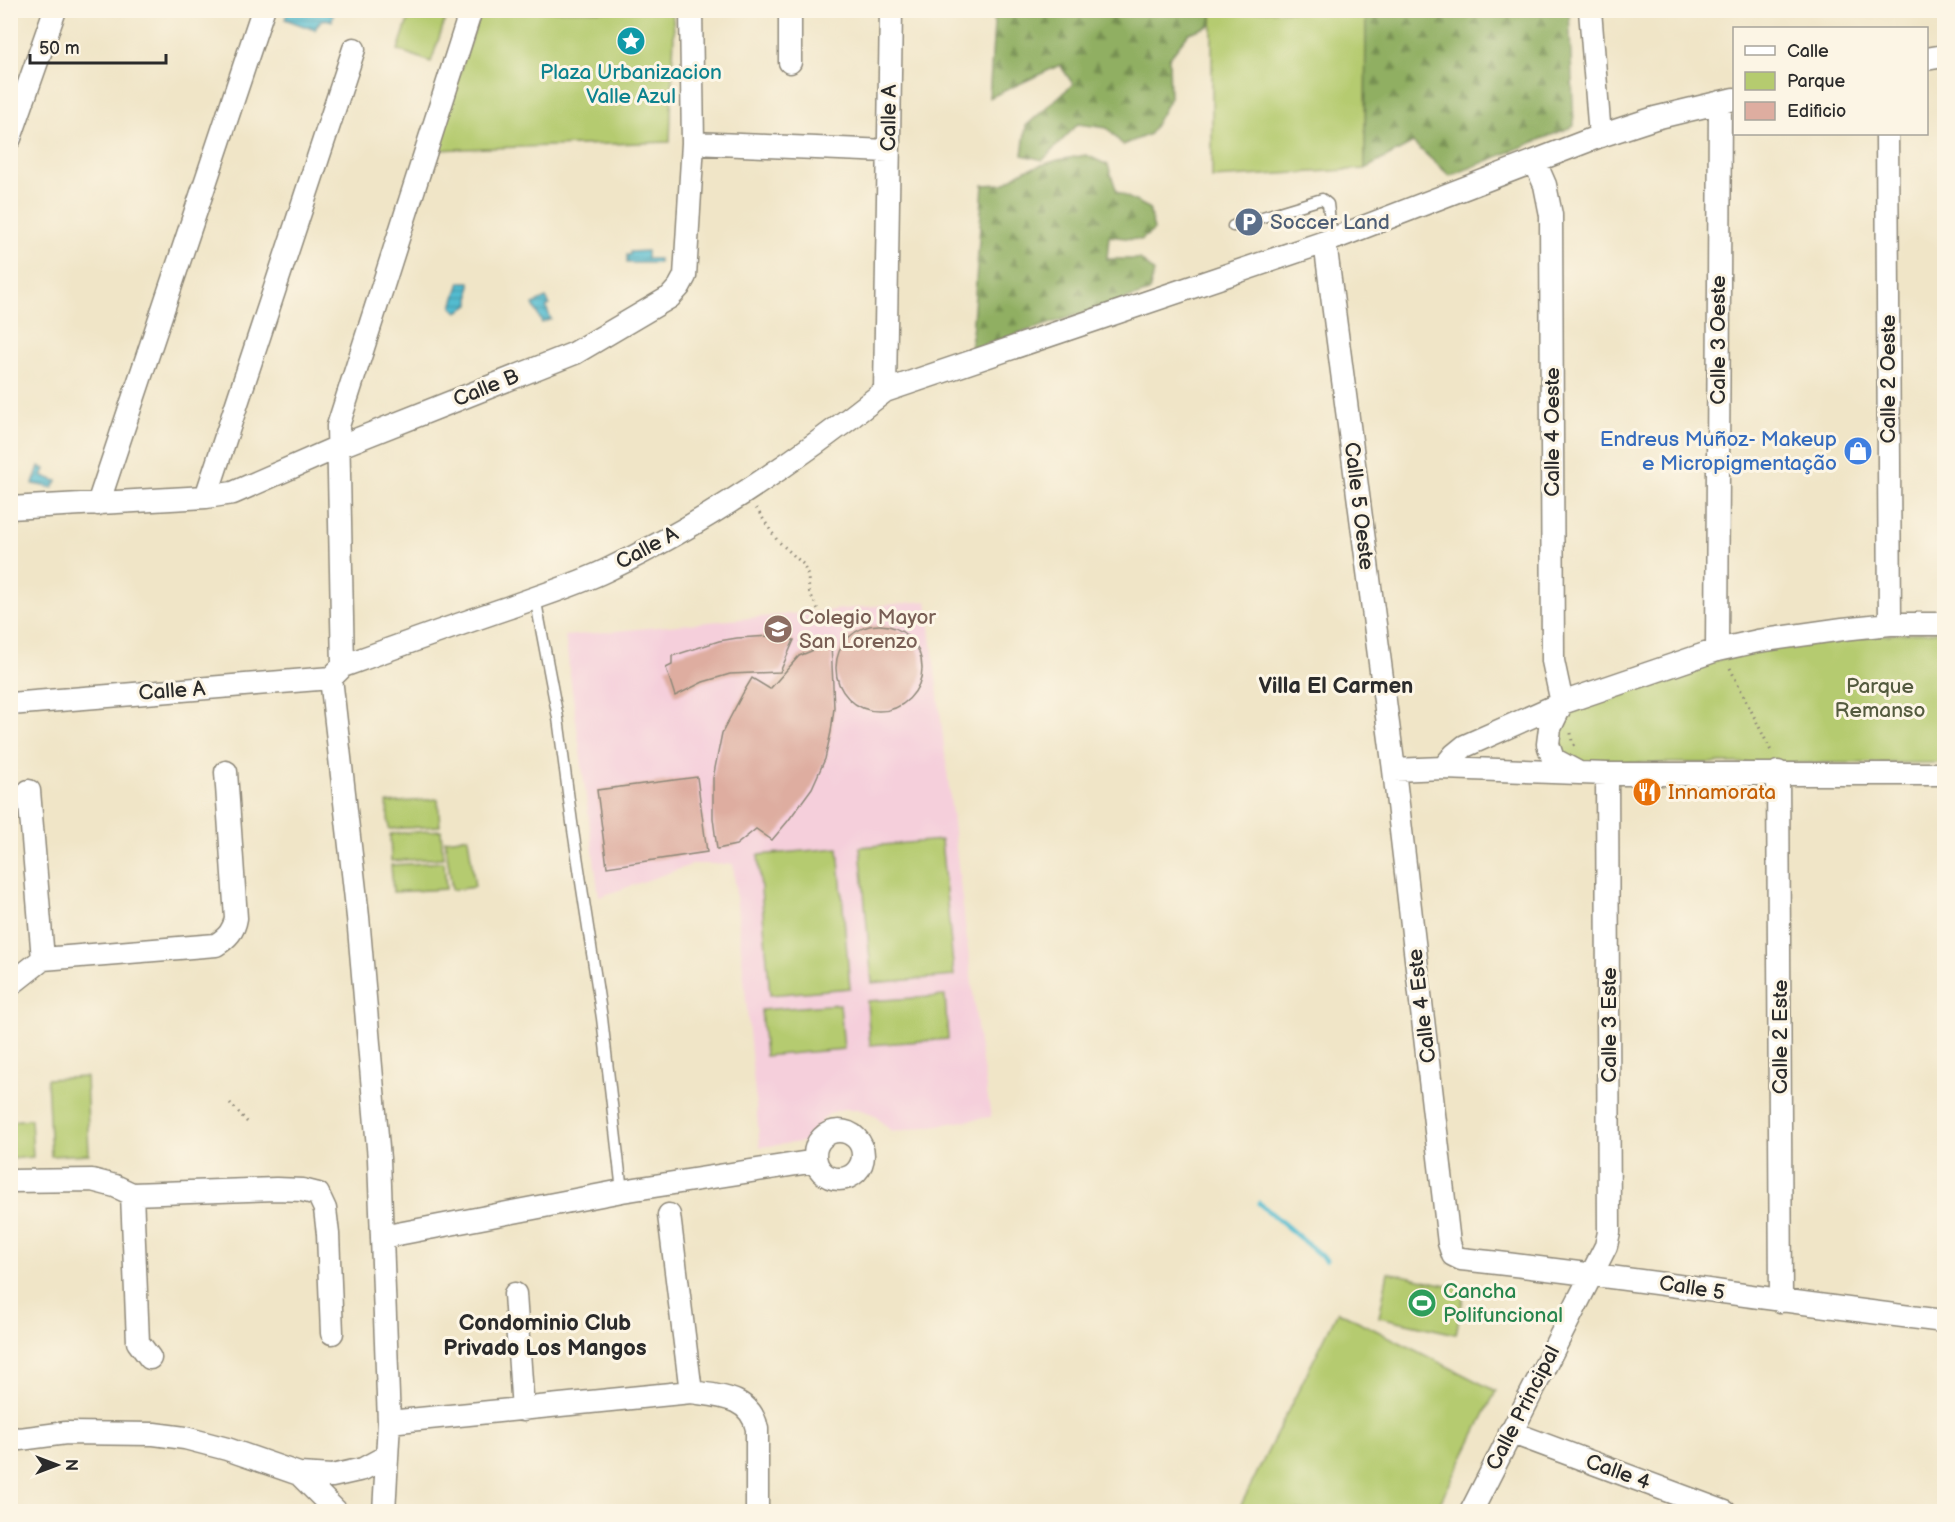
<svg xmlns="http://www.w3.org/2000/svg" width="1955" height="1522" viewBox="0 0 1955 1522" font-family="'Balsamiq Sans',sans-serif">
<defs>
<pattern id="forest-firs" width="22" height="20" patternUnits="userSpaceOnUse" patternTransform="scale(1.5)"><rect width="22" height="20" fill="#90af62"/><path d="M5 1l3.5 6h-7zM16 11l3.5 6h-7z" fill="#768f51"/></pattern>
<pattern id="water-rules" width="6" height="5" patternUnits="userSpaceOnUse" patternTransform="scale(1.5)"><rect width="6" height="5" fill="#53bcd0"/><path d="M0 2.5h6" fill="none" stroke="#4599a9"/></pattern>
</defs>
<rect width="100%" height="100%" fill="#fcf5e5"/>
<filter id="ink" filterUnits="userSpaceOnUse"><feTurbulence type="fractalNoise" baseFrequency=".0167" numOctaves="2"/><feDisplacementMap in="SourceGraphic" scale="12" xChannelSelector="R" yChannelSelector="G"/><feConvolveMatrix kernelMatrix="1 2 1 2 8 2 1 2 1" color-interpolation-filters="sRGB"/></filter>
<filter id="wash" filterUnits="userSpaceOnUse"><feTurbulence type="fractalNoise" baseFrequency=".008" numOctaves="4" result="noise"/><feDisplacementMap in="SourceGraphic" scale="24" xChannelSelector="R" yChannelSelector="G"/><feGaussianBlur stdDeviation="1.35" result="paint"/><feColorMatrix in="noise" values="0 0 0 0 0 0 0 0 0 0 0 0 0 0 0 0 0 1.4 0 .05"/><feComposite in="paint" operator="in"/></filter>
<g filter="url(#wash)">
<rect width="100%" height="100%" fill="#f0e5c7"/>
<path fill="#f5cfdb" d="M927 601 979 1043 991 1117 892 1132 873 1114 857 1109H843L830 1113 823 1119 809 1141 760 1147 733 864H694L599 897 565 636Z"/>
<path fill="#b5cb6f" stroke="#707b4d" stroke-width="1.5" d="M411 11H448L431 62 398 50Z
M481 11H672L674 31 670 142 433 150Z
M1212 11H1366L1365 169 1212 178Z
M1944 631V763H1590C1577 763 1567 760 1561 747 1555 736 1557 723 1568 715 1580 707 1597 703 1610 697 1674 671 1744 649 1812 641 1856 636 1901 634 1944 631Z
M438 799 440 826 389 829 387 803Z
M441 830 443 858 391 861 390 834Z
M468 837 475 887 452 890 445 840Z
M941 840 954 976 872 983 860 847Z
M838 848 850 988 770 995 758 855Z
M444 862 446 889 393 892 391 865Z
M945 996 948 1039 870 1045 867 1001Z
M840 1004 844 1049 765 1056 761 1010Z
M86 1077 89 1154 51 1156 47 1079Z
M31 1119 33 1157 11 1159V1121Z
M1388 1272 1465 1289 1456 1334 1379 1317Z
M1338 1311 1496 1391 1436 1511H1238Z"/>
<path fill="url(#forest-firs)" stroke="#5e6d46" stroke-width="1.5" d="M995 11H1212V25L1189 33 1169 58 1170 98 1150 134 1123 145 1107 128 1078 124 1043 160 1022 155 1026 126 1073 84 1060 65 989 98Z
M1366 11H1569L1574 126 1450 176 1413 143 1365 169Z
M1086 155 1108 165 1117 192 1149 208 1154 230 1141 240 1109 236 1107 259H1140L1154 272 1149 292 971 349 983 185 1003 184 1025 170 1058 160Z"/>
<path fill="url(#water-rules)" stroke="#3f747e" stroke-width="1.5" d="M288 11H320L333 13 332 21C322 17 319 21 315 30L285 19Z
M647 251V259H659V263H627V255H630V252Z
M460 282H470V305L457 312 452 307Z
M546 298 550 305 546 307 551 319 542 323 533 304Z
M39 466 45 469 42 476 57 481 53 488 33 484Z"/>
<g fill="none" stroke-linecap="round" stroke-linejoin="round">
<path stroke="#53bcd0" stroke-width="5" d="M1259 1203 1326 1260"/>
</g>
<g id="blocks">
<path fill="#deada0" d="M836 668a43 43 0 1 1 86 0a43 43 0 1 1-86 0Z
M771 636 794 640 780 672 730 674 703 682 675 696 666 668 672 665V656L719 641 737 638Z
M831 643 834 708 831 732 825 759 812 788 788 821 772 840 756 829 736 845 717 849 713 818V778L722 733 743 693 752 678 770 689 799 656Z
M697 777 707 852 607 867 597 790Z"/>
</g>
</g>
<g filter="url(#ink)">
<use href="#blocks" fill-opacity="0" stroke="#8e8879" stroke-width="1.5"/>
<g fill="none" stroke-linecap="round" stroke-linejoin="round">
<g stroke="#8e8879" stroke-width="13">
<path id="service" d="M1233 226 1322 199 1328 204 1332 239
M535 597 558 718 573 830 602 1018 622 1191"/>
</g>
<g stroke="#8e8879" stroke-width="25">
<path id="minor" d="M790 10V62
M1590 10 1600 136
M1926 59 1944 56
M1887 134 1890 624
M10 138 55 10
M693 143 888 151
M1535 162 1545 185 1551 215 1553 661 1562 703 1550 728 1548 744 1553 759 1577 772
M1325 242 1394 770 1449 1243 1453 1255 1461 1259C1623 1276 1783 1302 1944 1321
M885 391 891 10
M206 497 354 49
M98 504 263 10
M10 508 206 497 233 493 338 447 575 353 670 297 679 287 685 276 693 143 691 10
M1717 650 1720 102
M343 666 338 426 471 10
M331 678 358 917 379 1159 389 1422 384 1512
M10 704 331 678 343 666C398 646 454 626 510 607 542 595 576 585 607 570 706 523 799 459 885 391L1325 242 1600 136 1655 118 1734 99
M1443 768 1454 755 1465 746 1562 703 1717 650 1758 641 1843 629 1890 624H1944
M1394 770 1443 768 1607 774H1944
M1778 772 1781 1301
M29 791 43 959
M10 985 43 959 216 945C227 938 234 931 236 918L226 772
M815 1155a24 24 0 1 1 48 0a24 24 0 1 1-48 0Z
M10 1181 92 1180 115 1186 132 1194 276 1189 302 1190 318 1194 325 1209 328 1234 332 1333
M132 1194 138 1342 150 1358
M669 1215 691 1392
M382 1237 622 1191 816 1161
M515 1294 523 1410
M389 1422 691 1392C718 1396 751 1396 757 1429V1512
M1510 1432 1725 1512
M10 1438 20 1439 66 1433 154 1434 185 1438 227 1449 299 1474 337 1512
M299 1474 332 1476 363 1469 387 1456
M1471 1512 1606 1246 1609 1232 1607 774"/>
</g>
<path stroke="#8e8879" stroke-width="3" stroke-dasharray="1.5 4.5" stroke-linecap="butt" d="M756 508 777 540 803 564 808 576 809 591 819 612
M1730 668 1772 753
M1571 733 1572 742 1577 749
M230 1103 250 1125"/>
<use href="#service" stroke="#fff" stroke-width="10"/>
<use href="#minor" stroke="#fff" stroke-width="22"/>
</g>
</g>
<defs>
<g id="sight-disc" transform="scale(1.5)"><circle r="9.5" fill="#0f9aa8" stroke="#fcf5e5"/><path d="M0-6L1.8-2.2L6-1.7L2.9 1.2L3.7 5.4L0 3.3L-3.7 5.4L-2.9 1.2L-6-1.7L-1.8-2.2Z" fill="#fff"/></g>
<g id="parking-disc" transform="scale(1.5)"><circle r="9.5" fill="#5c6f8a" stroke="#fcf5e5"/><path d="M-3.5-5.5H1a3.5 3.5 0 0 1 0 7H-1V5.5H-3.5ZM-1-3.4V-.6H.8a1.4 1.4 0 0 0 0-2.8Z" fill="#fff"/></g>
<g id="shop-disc" transform="scale(1.5)"><circle r="9.5" fill="#3f7fe0" stroke="#fcf5e5"/><path d="M-5-2.5h2.3a2.7 3.5 0 0 1 5.4 0H5L5.5 6h-11ZM-1.5-2.5h3a1.5 2.3 0 0 0-3 0Z" fill="#fff"/></g>
<g id="school-disc" transform="scale(1.5)"><circle r="9.5" fill="#8d6e63" stroke="#fcf5e5"/><path d="M0-5L7-2L0 1L-7-2ZM-4 1L0 2.5L4 1V4Q0 6-4 4Z" fill="#fff"/></g>
<g id="restaurant-disc" transform="scale(1.5)"><circle r="9.5" fill="#e8710a" stroke="#fcf5e5"/><path d="M-5-6h1v4h1v-4h1v4h1v-4h1v5L-1.5 .5V6h-2V.5L-5-1ZM5-6V6H3V1.5H1.5Q1.5-4 5-6Z" fill="#fff"/></g>
<g id="stadium-disc" transform="scale(1.5)"><circle r="9.5" fill="#2e9e5b" stroke="#fcf5e5"/><path d="M0-5a6.5 5 0 1 0 0 10a6.5 5 0 1 0 0-10ZM-3.5-1.8h7v3.6h-7Z" fill="#fff"/></g>
</defs>
<g fill-rule="evenodd">
<use href="#sight-disc" x="631" y="41"/>
<use href="#parking-disc" x="1249" y="222"/>
<use href="#shop-disc" x="1858" y="451"/>
<use href="#school-disc" x="778" y="629"/>
<use href="#restaurant-disc" x="1647" y="792"/>
<use href="#stadium-disc" x="1422" y="1303"/>
</g>
<g text-anchor="middle" dominant-baseline="central" stroke-width="6" stroke-linejoin="round" paint-order="stroke">
<g font-size="21" fill="#0d838f" stroke="#fcf5e5">
<text x="631" y="72">Plaza Urbanizacion<tspan x="631" dy="24">Valle Azul</tspan></text>
</g>
<g font-size="21" fill="#2b2b2b" stroke="#fcf5e5">
<text transform="translate(889 118) rotate(-89)">Calle A</text>
<text transform="translate(1718 340) rotate(-90)">Calle 3 Oeste</text>
<text transform="translate(1888 379) rotate(-90)">Calle 2 Oeste</text>
<text transform="translate(486 388) rotate(-22)">Calle B</text>
<text transform="translate(1552 432) rotate(-90)">Calle 4 Oeste</text>
<text transform="translate(1359 506) rotate(83)">Calle 5 Oeste</text>
<text transform="translate(647 548) rotate(-28)">Calle A</text>
<text transform="translate(172 691) rotate(-4)">Calle A</text>
<text transform="translate(1422 1006) rotate(-97)">Calle 4 Este</text>
<text transform="translate(1609 1025) rotate(-90)">Calle 3 Este</text>
<text transform="translate(1780 1037) rotate(-90)">Calle 2 Este</text>
<text transform="translate(1692 1288) rotate(9)">Calle 5</text>
<text transform="translate(1523 1408) rotate(-63)">Calle Principal</text>
<text transform="translate(1618 1472) rotate(20)">Calle 4</text>
</g>
<g font-size="21" fill="#4e5e75" stroke="#fcf5e5" text-anchor="start">
<text x="1270" y="222">Soccer Land</text>
</g>
<g font-size="21" fill="#366cbe" stroke="#fcf5e5" text-anchor="end">
<text x="1837" y="439">Endreus Muñoz- Makeup<tspan x="1837" dy="24">e Micropigmentação</tspan></text>
</g>
<g font-size="21" fill="#785e54" stroke="#fcf5e5" text-anchor="start">
<text x="799" y="617">Colegio Mayor<tspan x="799" dy="24">San Lorenzo</tspan></text>
</g>
<g font-size="21" fill="#545b3f" stroke="#fcf5e5">
<text x="1880" y="686">Parque<tspan x="1880" dy="24">Remanso</tspan></text>
</g>
<g font-size="21" fill="#c56008" stroke="#fcf5e5" text-anchor="start">
<text x="1668" y="792">Innamorata</text>
</g>
<g font-size="21" fill="#27864d" stroke="#fcf5e5" text-anchor="start">
<text x="1443" y="1291">Cancha<tspan x="1443" dy="24">Polifuncional</tspan></text>
</g>
<g font-size="22" font-weight="bold" fill="#2b2b2b" stroke="#fcf5e5">
<text x="1336" y="686">Villa El Carmen</text>
<text x="545" y="1323">Condominio Club<tspan x="545" dy="25">Privado Los Mangos</tspan></text>
</g>
</g>
<rect width="1955" height="1522" fill="none" stroke="#fcf5e5" stroke-width="36"/>
<rect x="1733" y="27" width="195" height="108" fill="#fcf5e5" stroke="#a8a49b" stroke-width="1.5"/>
<rect x="1745" y="46" width="30" height="9" fill="#ffffff" stroke="#a8a49b" stroke-width="1.5"/>
<text x="1787" y="57" font-size="18" fill="#2b2b2b">Calle</text>
<rect x="1745" y="72" width="30" height="18" fill="#b5cb6f" stroke="#a8a49b" stroke-width="1.5"/>
<text x="1787" y="87" font-size="18" fill="#2b2b2b">Parque</text>
<rect x="1745" y="102" width="30" height="18" fill="#deada0" stroke="#a8a49b" stroke-width="1.5"/>
<text x="1787" y="117" font-size="18" fill="#2b2b2b">Edificio</text>
<g transform="translate(57 1465) rotate(90)" stroke="#fcf5e5" stroke-width="4.5" paint-order="stroke">
<path d="M0-4.5L10 22L0 15L-10 22Z" fill="#2b2b2b"/>
<text y="-9" font-size="16" font-weight="bold" text-anchor="middle" fill="#2b2b2b">N</text>
</g>
<path d="M30 54v9h136v-9" fill="none" stroke="#2b2b2b" stroke-width="3"/>
<text x="39" y="54" font-size="18" fill="#2b2b2b" stroke="#fcf5e5" stroke-width="4.5" paint-order="stroke">50 m</text>
</svg>
